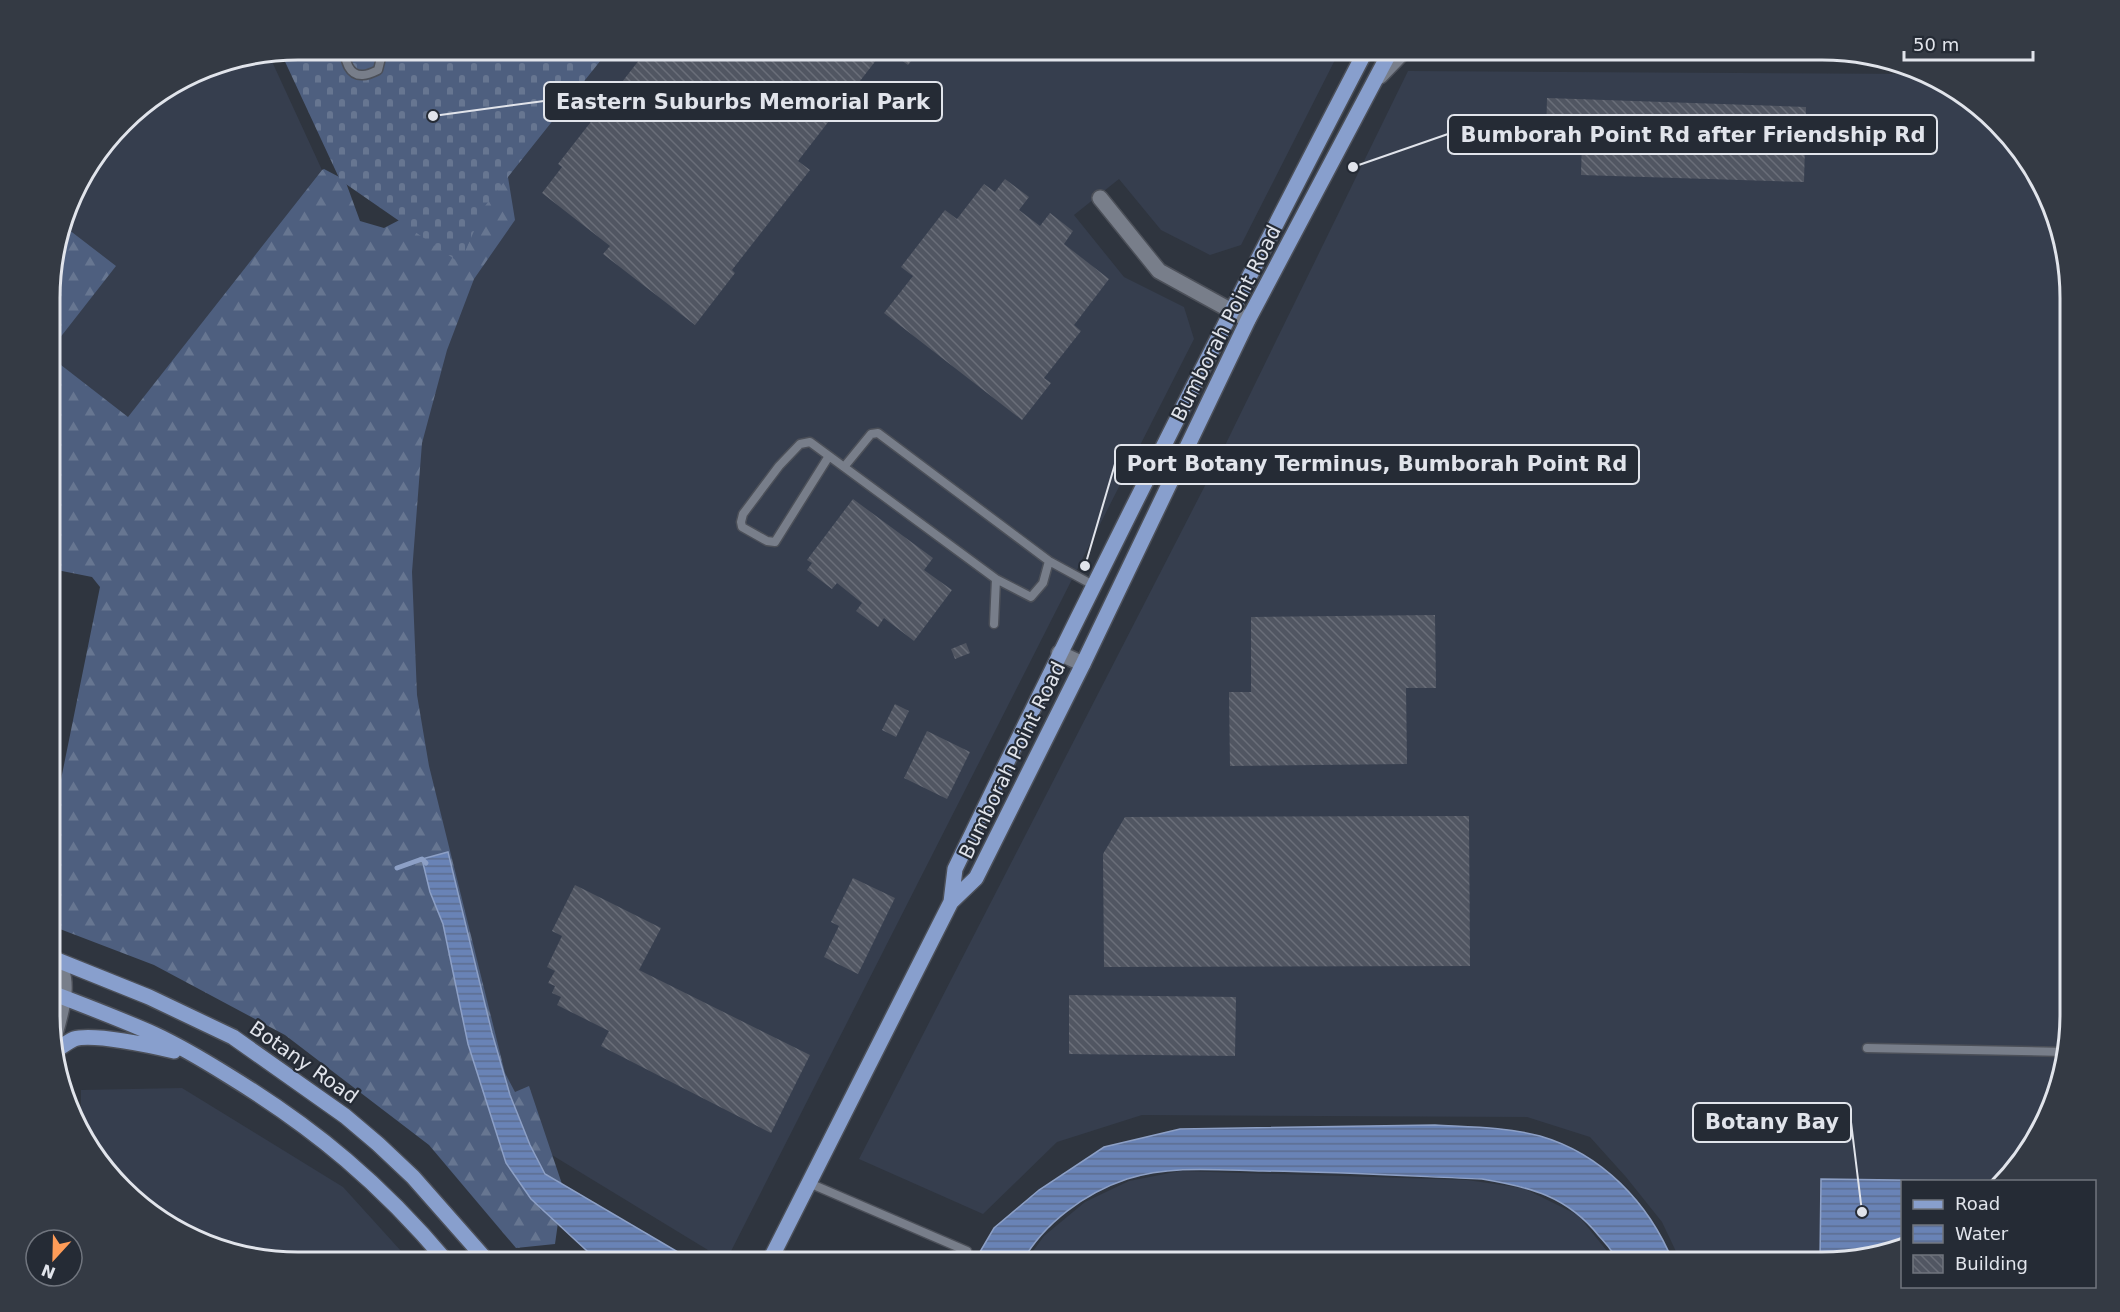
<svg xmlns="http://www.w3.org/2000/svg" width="2120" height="1312" viewBox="0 0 2120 1312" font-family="'DejaVu Sans',sans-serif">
<defs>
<pattern id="forest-firs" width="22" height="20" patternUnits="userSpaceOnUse" patternTransform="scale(1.5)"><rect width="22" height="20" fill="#4e5f7f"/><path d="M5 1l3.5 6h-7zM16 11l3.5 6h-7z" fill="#677691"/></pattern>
<pattern id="cemetery-stones" width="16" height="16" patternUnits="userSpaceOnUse" patternTransform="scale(1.5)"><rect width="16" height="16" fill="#4e5f7f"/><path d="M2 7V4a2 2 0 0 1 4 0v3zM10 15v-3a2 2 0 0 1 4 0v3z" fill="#677691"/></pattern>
<pattern id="water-rules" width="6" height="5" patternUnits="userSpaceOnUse" patternTransform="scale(1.5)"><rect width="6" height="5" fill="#6983b6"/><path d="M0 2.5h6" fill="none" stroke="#5c6d8f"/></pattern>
<pattern id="building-back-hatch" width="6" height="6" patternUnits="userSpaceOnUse" patternTransform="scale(1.5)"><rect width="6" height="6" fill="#515662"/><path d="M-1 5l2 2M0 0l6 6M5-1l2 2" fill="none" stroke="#6a6e79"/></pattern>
</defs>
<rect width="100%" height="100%" fill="#2f353f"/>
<path fill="#363e4e" d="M609 50H1340L1241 245 1210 255 1161 230 1119 179 1074 215 1124 277 1184 307 1194 339 726 1261 488 1116 403 810 397 470 485 206Z
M269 55 322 170 128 418 52 358 64 226 75 188 134 111 203 68Z
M1408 71 1921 74 1960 91 2037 174 2070 282V1030L2057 1093 2029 1152 1997 1181 1821 1179 1820 1262H1681L1662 1222 1626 1177 1590 1137 1527 1117 1142 1115 1057 1142 983 1214 859 1159 1212 472Z
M182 1088 343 1187 411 1262H298L234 1254 160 1221 83 1138 81 1133V1090Z
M1180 1171 1467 1180 1523 1188 1578 1215 1611 1256 1614 1262H1025L1044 1236 1085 1202 1129 1181Z"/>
<path fill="url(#forest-firs)" d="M506 165 515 220 474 279 447 350 422 443 412 572 417 695 429 766 505 1073 515 1092 529 1086 563 1187 555 1244 516 1248 429 1145 285 1035 154 965 52 926V824L100 587 92 577 52 569V358L128 417 322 170 324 169 345 180 360 221 384 228Z
M64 226 116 266 52 348V266Z"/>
<path fill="url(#cemetery-stones)" d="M298 50H609L485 206 460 263 340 180 281 53Z"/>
<path fill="url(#water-rules)" stroke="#8da0c6" stroke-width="1.5" d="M448 852 492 1033 510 1095 530 1145 545 1174 695 1262H599L531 1199 506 1163 468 1044 443 924 430 892 422 859Z
M1435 1125C1470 1127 1506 1127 1540 1136 1602 1154 1649 1203 1673 1262H1618C1614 1252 1606 1244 1599 1236 1567 1196 1530 1187 1482 1179 1409 1176 1336 1172 1263 1171 1218 1170 1171 1165 1127 1179 1085 1193 1044 1223 1022 1262H974L994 1228 1039 1190 1104 1147 1180 1129Z
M1821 1179 1972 1181 1902 1182V1242L1838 1262H1820Z"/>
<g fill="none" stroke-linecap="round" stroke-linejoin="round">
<path stroke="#8da0c6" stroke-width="5" d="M397 868 422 859 426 863"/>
</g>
<path fill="url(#building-back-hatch)" d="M647 50H884L798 161 810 170 732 270 735 273 695 325 603 254 610 246 542 193 562 167 558 164Z
M887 50H920L908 65Z
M1547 98 1806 107 1804 182 1581 175 1582 138 1546 137Z
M1005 179 1029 197 1019 210 1040 226 1050 213 1073 231 1064 244 1109 279 1074 325 1081 331 1044 378 1051 383 1022 420 884 313 913 276 901 267 945 210 957 219 984 184 995 192Z
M853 499 933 558 924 570 952 590 914 641 884 618 878 627 856 611 862 603 837 583 832 589 807 570 812 563 807 560Z
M1435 615 1436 688H1406L1407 764 1230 766 1229 692H1251V617Z
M966 643 970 653 955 659 951 649Z
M895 704 909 711 896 737 882 730Z
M927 731 970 752 947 799 904 778Z
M1469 816 1470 966 1104 967 1103 854 1125 817Z
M853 878 895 898 858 974 824 957 839 926 831 922Z
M575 885 661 928 639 970 810 1055 771 1133 601 1046 609 1031 557 1005 561 997 552 993 555 986 548 983 555 971 547 967 562 936 552 931Z
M1069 995 1236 997 1235 1056 1069 1054Z"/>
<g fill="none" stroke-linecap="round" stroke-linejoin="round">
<g stroke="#4c5059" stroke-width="11">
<path id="service" d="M346 50C344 60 349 76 363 75 368 75 374 72 378 70L383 50
M829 456 775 542 767 541 742 527 741 522 743 514 779 466 800 444 810 442 844 467 996 579 994 624
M844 467 871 434 878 433 1049 561 1093 585
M996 579 1031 597 1043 583 1049 561
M1867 1048 2066 1052
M809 1183 967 1251"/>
</g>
<g stroke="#4c5059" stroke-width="18">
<path id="minor" d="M1100 198 1159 271 1248 320
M1059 653 1083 664
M52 1045C58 1021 75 979 54 959"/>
</g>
<g stroke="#4c5059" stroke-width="18">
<path id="tertiary" d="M1380 76 1405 50"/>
</g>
<g stroke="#4c5059" stroke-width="18">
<path id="primary" d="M951 902 976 878 1083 664 1248 320 1391 50
M52 958 149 997 233 1037 345 1116 378 1144 413 1177 488 1262
M52 993C86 1006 120 1019 154 1034 180 1046 205 1061 229 1076 317 1130 381 1184 447 1262
M54 1052C60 1048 67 1042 74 1039 93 1033 153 1046 174 1051
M769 1262 951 902 955 869C1088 594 1225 321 1366 50"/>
</g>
<use href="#service" stroke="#787e8a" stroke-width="8"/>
<use href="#minor" stroke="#787e8a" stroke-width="15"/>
<use href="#tertiary" stroke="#787e8a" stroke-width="15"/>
<use href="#primary" stroke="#889fcd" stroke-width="15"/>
</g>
<g text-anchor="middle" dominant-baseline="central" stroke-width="4.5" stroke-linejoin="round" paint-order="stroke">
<g font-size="20" fill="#e1e4eb" stroke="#252b35">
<text transform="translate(1226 323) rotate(-63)">Bumborah Point Road</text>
<text transform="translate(1012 760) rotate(-64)">Bumborah Point Road</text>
<text transform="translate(304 1062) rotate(35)">Botany Road</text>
</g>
</g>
<path d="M0 0H2120V1312H0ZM298 60H1822A238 238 0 0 1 2060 298V1014A238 238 0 0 1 1822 1252H298A238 238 0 0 1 60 1014V298A238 238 0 0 1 298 60Z" fill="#343a44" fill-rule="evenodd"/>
<path fill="none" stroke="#e1e4eb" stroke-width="3" d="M298 60H1822A238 238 0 0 1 2060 298V1014A238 238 0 0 1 1822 1252H298A238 238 0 0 1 60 1014V298A238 238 0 0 1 298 60Z"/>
<path fill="none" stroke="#e1e4eb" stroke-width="2" d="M433 116L544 101M1353 167L1448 134M1085 566L1115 464M1862 1212L1851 1122"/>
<g fill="#e1e4eb" stroke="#252b35" stroke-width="2">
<circle cx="433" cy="116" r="6"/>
<circle cx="1353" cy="167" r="6"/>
<circle cx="1085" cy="566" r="6"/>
<circle cx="1862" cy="1212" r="6"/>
</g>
<g fill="#252b35" stroke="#e1e4eb" stroke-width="2">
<rect x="544" y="82" width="398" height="39" rx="6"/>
<rect x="1448" y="115" width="489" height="39" rx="6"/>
<rect x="1115" y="445" width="524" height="39" rx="6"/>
<rect x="1693" y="1103" width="158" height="39" rx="6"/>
</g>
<g font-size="21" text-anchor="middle" font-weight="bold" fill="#e1e4eb">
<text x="743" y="109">Eastern Suburbs Memorial Park</text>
<text x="1693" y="142">Bumborah Point Rd after Friendship Rd</text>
<text x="1377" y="471">Port Botany Terminus, Bumborah Point Rd</text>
<text x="1772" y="1129">Botany Bay</text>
</g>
<rect x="1901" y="1180" width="195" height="108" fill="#252b35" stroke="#70757e" stroke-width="1.5"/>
<rect x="1913" y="1200" width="30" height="9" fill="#889fcd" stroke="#70757e" stroke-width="1.5"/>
<text x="1955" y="1210" font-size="18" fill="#e1e4eb">Road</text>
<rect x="1913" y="1225" width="30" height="18" fill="url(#water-rules)" stroke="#70757e" stroke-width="1.5"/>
<text x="1955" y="1240" font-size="18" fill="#e1e4eb">Water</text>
<rect x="1913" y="1255" width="30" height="18" fill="url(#building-back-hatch)" stroke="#70757e" stroke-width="1.5"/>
<text x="1955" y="1270" font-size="18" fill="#e1e4eb">Building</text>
<g transform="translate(54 1258) rotate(202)"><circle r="28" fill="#252b35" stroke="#70757e" stroke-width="1.5"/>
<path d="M0-4.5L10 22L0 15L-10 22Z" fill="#fe9c58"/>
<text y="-9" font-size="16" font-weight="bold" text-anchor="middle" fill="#e1e4eb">N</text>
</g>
<path d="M1904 51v9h129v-9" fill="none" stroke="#e1e4eb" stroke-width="3"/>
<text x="1913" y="51" font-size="18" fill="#e1e4eb" stroke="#252b35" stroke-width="4.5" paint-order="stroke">50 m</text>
</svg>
